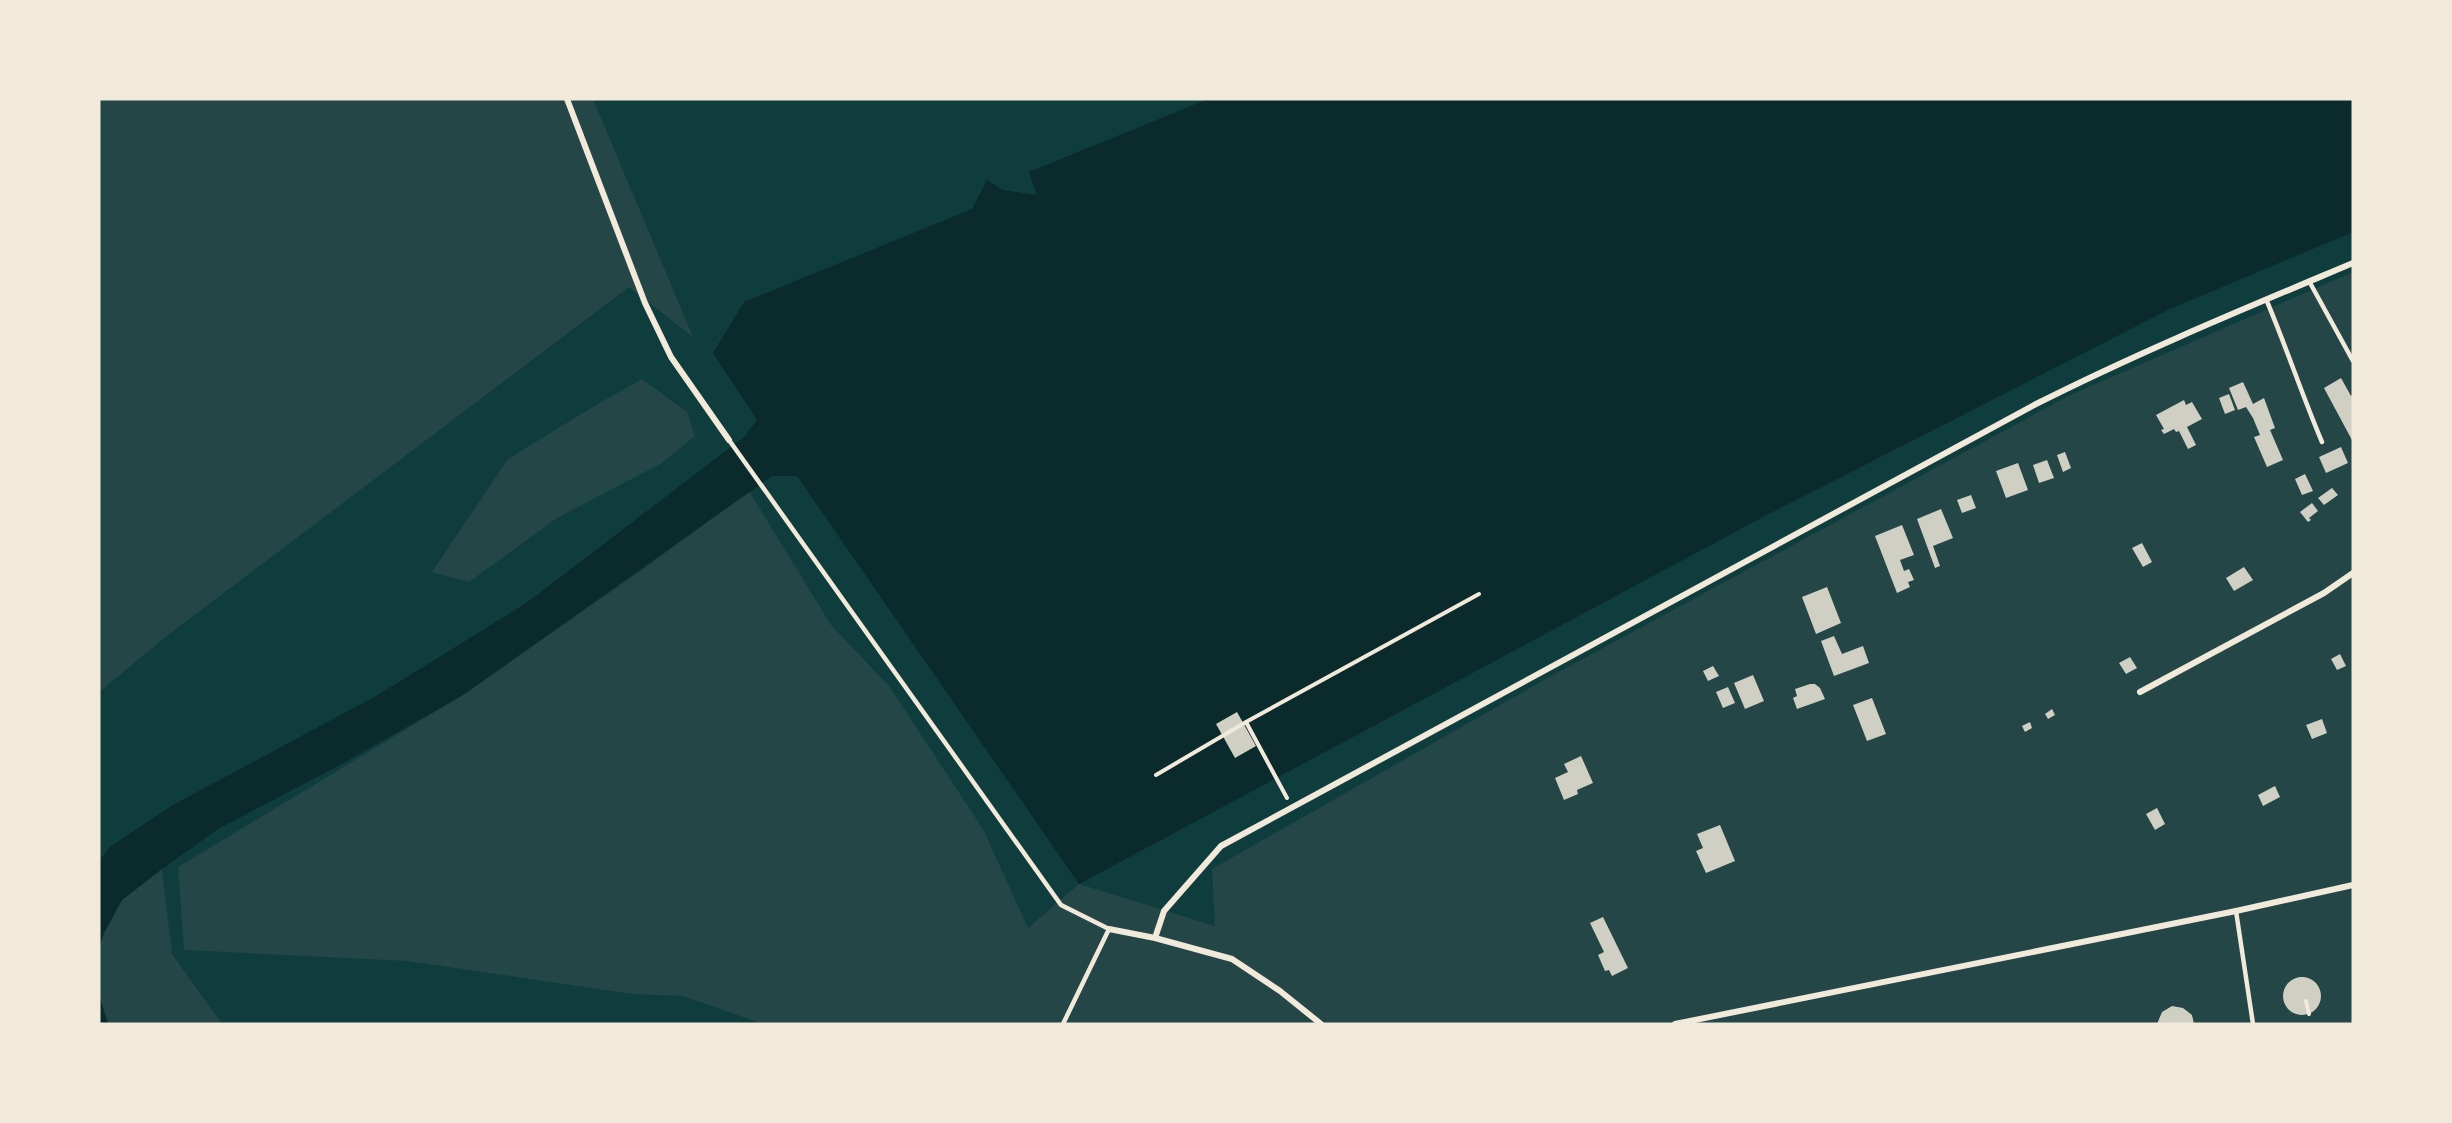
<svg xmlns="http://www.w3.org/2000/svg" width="2452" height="1123" viewBox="0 0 2452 1123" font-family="'Archivo Narrow',sans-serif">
<rect width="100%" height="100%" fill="#0f3d3e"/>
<path fill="#244646" d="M99 99H593L693 337 629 287 168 635 99 692Z
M2353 272V1024H763L683 996 633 994 407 961 184 950 178 867 463 695 645 568 749 491 831 625 889 686 983 829 1028 928 1079 884 1215 926 1212 869 1544 680 2068 396Z
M642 379 687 412 695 436 662 463 557 518 469 582 432 572 508 459 596 405Z
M162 869 172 954 222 1024H108L99 995V947L104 933 122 900Z"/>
<path fill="#0a2a2b" d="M1208 99H2353V232L2170 309 1763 517 1079 884 797 476H772L463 695 338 766 218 829 162 869 122 900 104 933 99 947V861L110 847 173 805 376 696 525 604 744 437 757 420 713 353 744 302 972 209 987 180 1003 190 1037 195 1029 172Z
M99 995 108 1024H99Z"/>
<path fill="#cfcfc3" d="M2341 378 2351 396 2353 394V442L2324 388Z
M2243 382 2253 404 2264 398 2275 428 2270 430 2283 460 2267 467 2254 437 2260 435 2253 418 2246 407 2238 410 2229 388Z
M2229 394 2235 410 2225 414 2219 398Z
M2184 400 2186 405 2192 402 2202 419 2187 427 2196 445 2188 449 2179 431 2176 432 2174 429 2164 434 2161 430 2164 429 2156 415Z
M2341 447 2348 463 2326 473 2319 457Z
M2065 452 2071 468 2063 472 2057 455Z
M2047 460 2054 478 2039 483 2033 465Z
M2018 463 2028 490 2006 498 1996 471Z
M2305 474 2313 491 2302 495 2295 479Z
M2332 488 2338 495 2324 505 2318 498Z
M1971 495 1976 508 1962 513 1957 500Z
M2312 503 2318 511 2309 518 2311 520 2308 522 2300 512Z
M1941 509 1953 538 1933 546 1940 566 1935 568 1917 519Z
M1902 525 1914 555 1900 560 1904 571 1909 569 1914 580 1908 582 1910 587 1897 593 1875 536Z
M2142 543 2152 562 2143 567 2132 548Z
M2244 567 2253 580 2234 591 2226 578Z
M1827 587 1841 623 1816 634 1802 597Z
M1834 636 1842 654 1863 646 1869 663 1834 676 1821 641Z
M2340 654 2346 666 2337 670 2331 659Z
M2130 657 2137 668 2126 674 2119 663Z
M1713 666 1719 676 1708 681 1703 671Z
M1753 675 1764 701 1745 709 1734 683Z
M1810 684H1815L1820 688 1825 699 1797 709 1793 698 1797 696 1795 689Z
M1728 687 1735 703 1723 708 1716 692Z
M1872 698 1886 734 1867 741 1853 705Z
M2052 709 2055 715 2048 719 2045 714Z
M1237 712 1256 746 1235 758 1216 724Z
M2322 719 2327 733 2312 739 2306 725Z
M2030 722 2032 728 2025 732 2022 726Z
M1581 756 1593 783 1577 790 1578 794 1564 800 1555 778 1568 772 1564 764Z
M2275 786 2280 797 2263 806 2258 795Z
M2157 808 2165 824 2155 830 2146 814Z
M1720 825 1735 861 1706 873 1696 851 1703 848 1697 834Z
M1603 917 1628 968 1612 976 1609 970 1605 971 1598 955 1604 952 1590 923Z
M2283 996a19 19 0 1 1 38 0a19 19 0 1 1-38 0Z
M2172 1006 2183 1008 2192 1015 2194 1024H2157L2162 1012Z"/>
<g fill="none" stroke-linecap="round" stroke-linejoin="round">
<path stroke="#f1e9da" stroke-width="4" d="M1246 722 1287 798
M1156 775 1246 722 1479 594
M2306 1001 2309 1014"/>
<path stroke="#f1e9da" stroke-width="4.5" d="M2309 281 2353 361
M2266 299C2286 346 2302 395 2322 442
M729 440 1061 905 1109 929 1063 1024
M2236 911 2253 1024"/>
<path stroke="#f1e9da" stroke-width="6" d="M567 99 645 303 671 357 729 440
M2140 692 2324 593 2353 573
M1109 929 1155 938 1232 959 1280 991 1321 1024
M1155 938 1164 911 1221 846 2036 404C2139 352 2246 308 2353 263
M1675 1024 2236 911 2353 885"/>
</g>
<rect width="2452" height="1123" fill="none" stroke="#f1e9da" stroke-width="201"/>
</svg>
